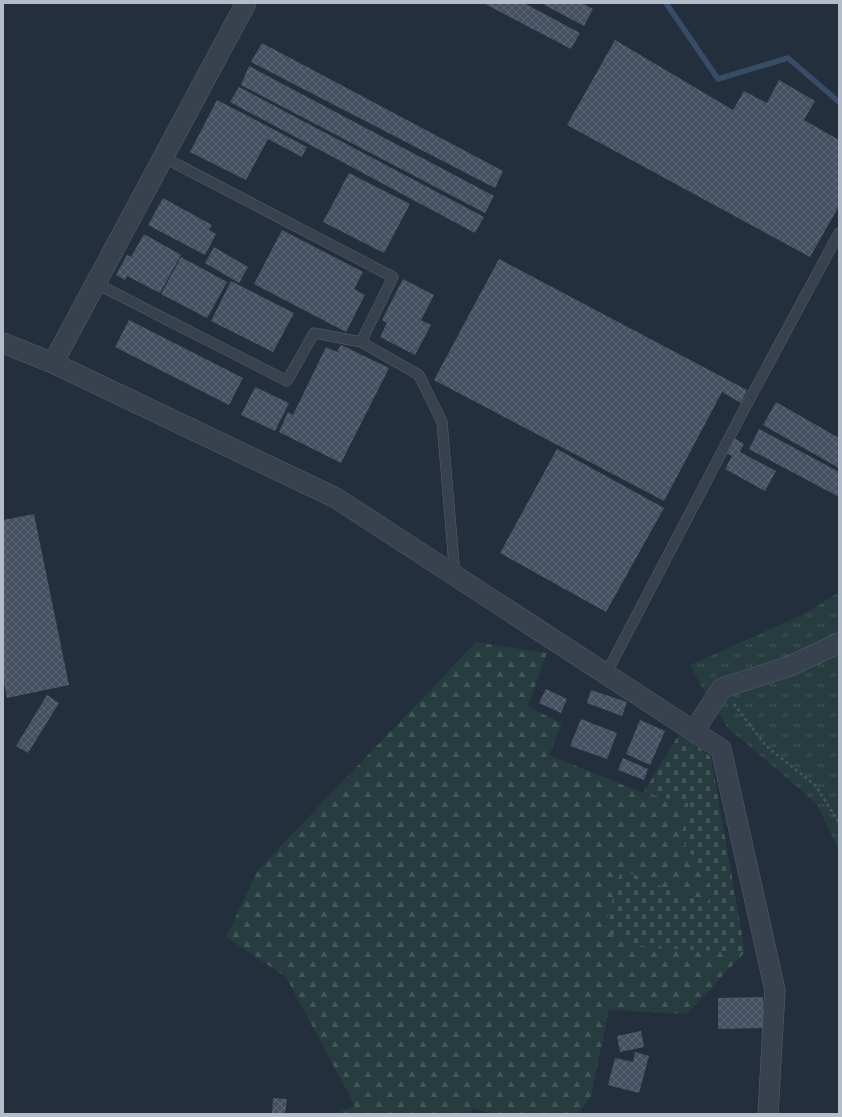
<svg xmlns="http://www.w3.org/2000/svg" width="842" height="1117" viewBox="0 0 842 1117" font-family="'Golos Text',sans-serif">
<defs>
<pattern id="grass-tufts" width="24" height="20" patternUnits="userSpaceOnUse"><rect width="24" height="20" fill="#263c3f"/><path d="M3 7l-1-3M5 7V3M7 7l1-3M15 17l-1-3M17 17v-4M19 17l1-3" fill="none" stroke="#435659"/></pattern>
<pattern id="forest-firs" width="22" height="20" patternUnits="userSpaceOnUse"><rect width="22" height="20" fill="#263c3f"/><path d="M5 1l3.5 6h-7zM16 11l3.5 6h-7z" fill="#435659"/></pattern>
<pattern id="cemetery-stones" width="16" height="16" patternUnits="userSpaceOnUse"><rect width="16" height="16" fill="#263c3f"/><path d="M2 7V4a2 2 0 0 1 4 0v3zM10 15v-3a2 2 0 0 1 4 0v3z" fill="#435659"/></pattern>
<pattern id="building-cross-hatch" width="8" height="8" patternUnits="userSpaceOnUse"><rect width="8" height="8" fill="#455162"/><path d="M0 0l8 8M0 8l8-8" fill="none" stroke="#5d6877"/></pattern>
</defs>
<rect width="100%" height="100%" fill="#242f3e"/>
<path fill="url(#grass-tufts)" d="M839 592V851L817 804 728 728 703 689 690 665 804 614Z"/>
<path fill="url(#forest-firs)" d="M476 642 547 653 528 706 562 724 549 755 643 793 689 803 681 838 714 891 707 903 670 890 646 948 745 952 687 1014 609 1010 591 1096 579 1114H494L472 1108 471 1114H334L355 1106 286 977 226 937 258 870Z"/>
<path fill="url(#cemetery-stones)" d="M680 733 711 757 745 952 646 948 604 931 621 869 670 890 707 903 714 891 681 838 689 803 643 793Z"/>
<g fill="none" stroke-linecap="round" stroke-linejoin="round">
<path stroke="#394c67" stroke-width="5.5" d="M666 3 718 79 788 58 839 102"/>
</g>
<path fill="url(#building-cross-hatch)" d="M483 3H524L580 33 571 49Z
M541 3H582L593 9 584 26Z
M615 40 733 110 744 91 767 103 779 80 815 101 804 120 839 140V206L810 257 567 125Z
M262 43 503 171 495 188 251 62Z
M249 66 494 196 485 213 241 85Z
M239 87 484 217 475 233 230 102Z
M217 100 307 147 302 157 268 139 246 180 190 152Z
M349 173 410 204 384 253 323 222Z
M163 198 212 225 209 230 216 234 205 255 148 225Z
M282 230 363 272 354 289 365 295 346 332 254 284Z
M144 234 181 255 160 293 127 276 125 280 116 275 127 255 131 257Z
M214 247 248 267 239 283 205 263Z
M181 257 227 282 207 318 161 294Z
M499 259 747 390 741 403 722 392 664 501 434 380Z
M403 279 434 295 421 320 431 325 415 355 380 337 387 323 382 320Z
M231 281 294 313 273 352 211 321Z
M129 320 243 378 229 405 115 347Z
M341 345 389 368 341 463 279 432 288 412 293 415 326 347 337 352Z
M255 387 289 403 275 431 241 415Z
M776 402 839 438V468L763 425Z
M759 429 839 472V497L749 449Z
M734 438 744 444 740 452 776 471 765 491 725 469 732 456 726 453Z
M557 449 664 508 606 612 500 553Z
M34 514 69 685 7 698 3 678V520Z
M546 689 567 699 561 713 539 703Z
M591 690 627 702 622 716 587 703Z
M47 695 59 703 28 753 16 746Z
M581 719 617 733 607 759 570 746Z
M640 720 665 731 650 765 626 754Z
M623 758 648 769 644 780 618 770Z
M763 997 764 1028 718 1029V998Z
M641 1031 644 1047 620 1052 617 1036Z
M635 1052 649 1056 639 1093 608 1085 615 1058 633 1062Z
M273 1098 287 1099 285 1114H272Z"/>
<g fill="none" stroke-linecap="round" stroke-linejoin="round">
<g stroke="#565f6c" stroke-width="11">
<path id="lane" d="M95 283 287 381 314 333 361 342 393 277 163 157
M361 342 419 375 442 422 455 576
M606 674 739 419 839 233"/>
</g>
<g stroke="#565f6c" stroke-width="21">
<path id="street" d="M3 343 53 363 336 498 721 749 775 990 768 1114
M53 363 246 3
M694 731 722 688 790 666 839 643"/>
</g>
<path stroke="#44595c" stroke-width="2.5" stroke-dasharray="3 3" stroke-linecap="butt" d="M734 704 766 746 816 786 839 823"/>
<use href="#lane" stroke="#38414e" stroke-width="10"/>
<use href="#street" stroke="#38414e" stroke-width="20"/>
</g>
<rect width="842" height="1117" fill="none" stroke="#b4bcc9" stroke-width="8"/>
</svg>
